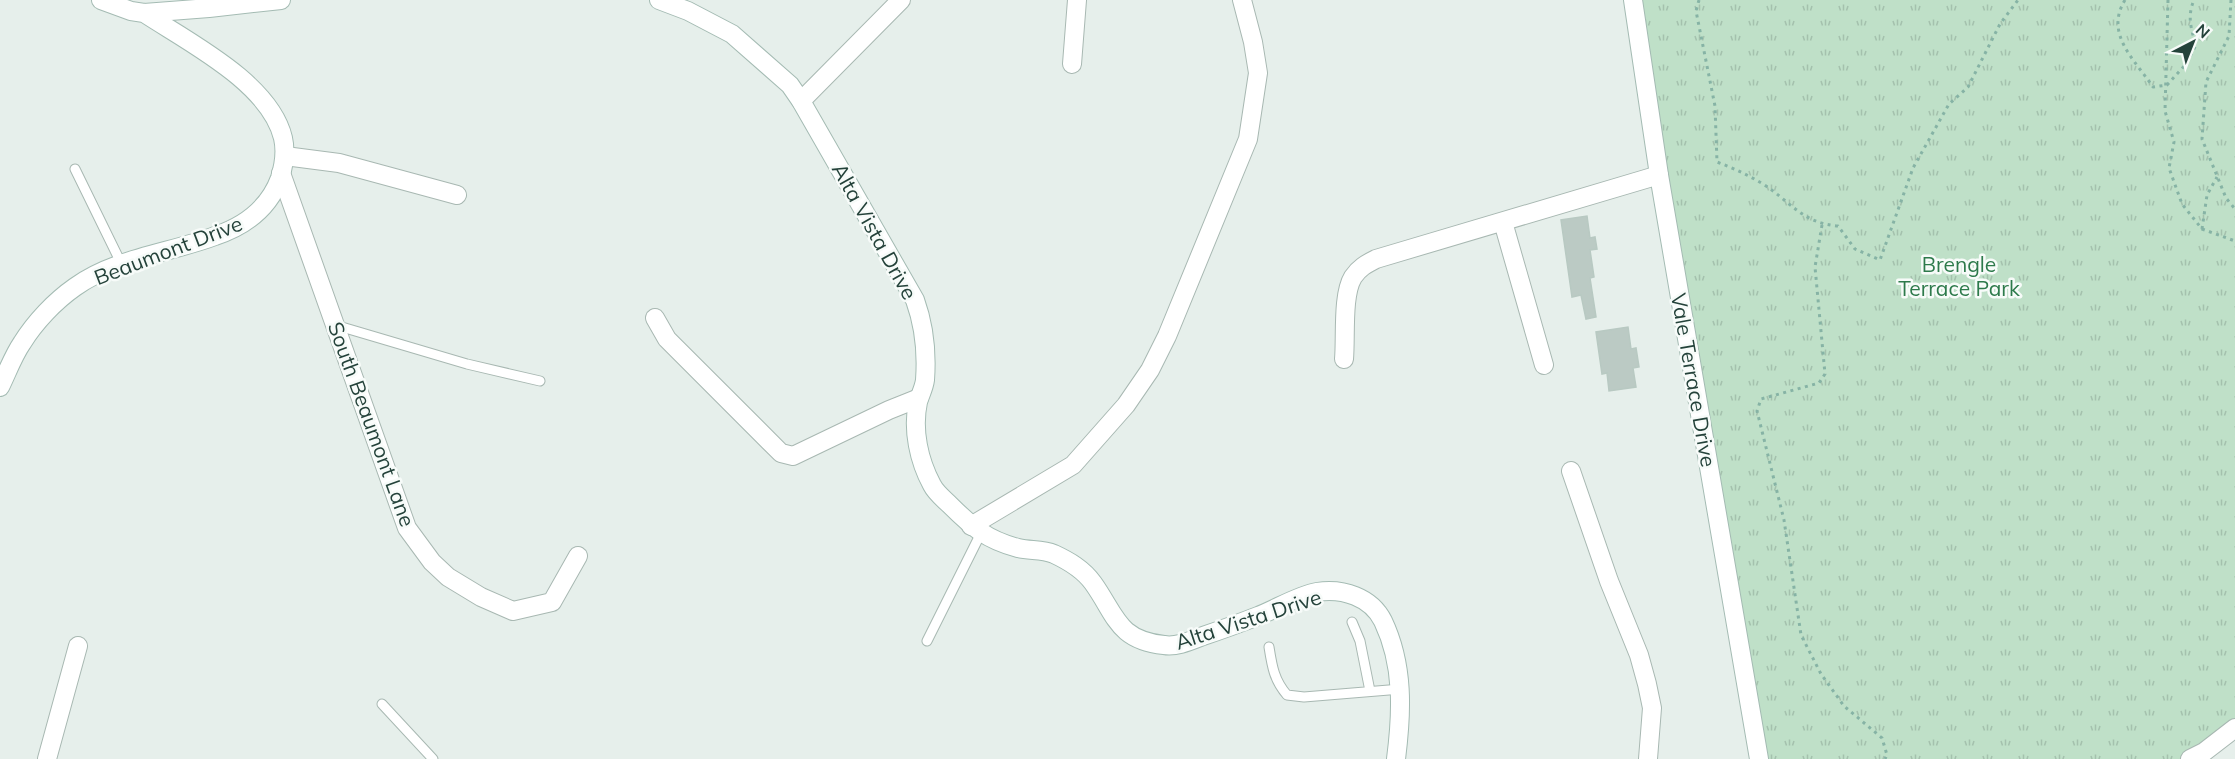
<svg xmlns="http://www.w3.org/2000/svg" width="2235" height="759" viewBox="0 0 2235 759" font-family="Mulish,sans-serif">
<defs>
<pattern id="park-tufts" width="24" height="20" patternUnits="userSpaceOnUse" patternTransform="scale(1.5)"><rect width="24" height="20" fill="#bfe0c8"/><path d="M3 7l-1-3M5 7V3M7 7l1-3M15 17l-1-3M17 17v-4M19 17l1-3" fill="none" stroke="#a4c1ad"/></pattern>
</defs>
<rect width="100%" height="100%" fill="#e6efeb"/>
<path fill="url(#park-tufts)" d="M1633 0H2235V729L2193 759H1758Z"/>
<path fill="#bbcac4" stroke="#b8c9c2" stroke-width="1.5" d="M1587 216 1590 238 1595 237 1597 249 1590 250 1594 277 1590 278 1596 317 1586 319 1581 295 1572 297 1561 220Z
M1628 327 1631 349 1636 348 1639 367 1633 368 1636 387 1609 391 1607 373 1602 374 1596 332Z"/>
<g fill="none" stroke-linecap="round" stroke-linejoin="round">
<g stroke="#a8b8b2" stroke-width="11">
<path id="lane" d="M75 169 122 265
M335 325 467 364 540 381
M1352 622 1360 641 1370 691
M927 641 981 533
M1269 647C1272 666 1274 680 1287 695L1304 697 1401 689
M382 704 433 759"/>
</g>
<g stroke="#a8b8b2" stroke-width="20">
<path id="street" d="M1072 64 1077 0
M801 101 901 0
M285 156 339 163 457 195
M281 173 407 528 432 562 448 577 481 597 513 611 552 602 578 556
M1503 222 1544 365
M655 318 667 339 781 453 793 456 889 410 919 398
M1344 359C1346 337 1342 295 1353 277 1359 268 1366 264 1376 259L1659 175
M1571 471 1609 581 1639 655 1647 684 1652 708 1648 759
M971 526 1073 465 1126 405 1150 370 1167 336 1248 139 1258 73 1253 42 1242 0
M47 759 78 646
M2190 759 2204 752 2235 728"/>
</g>
<g stroke="#a4bbb3" stroke-width="20">
<path id="secondary" d="M101 0 131 11 144 13 209 8 281 0
M659 0 688 11 732 34 790 85 801 101 915 300C924 325 927 353 925 380 924 388 920 395 918 402 912 430 919 461 932 485 936 493 944 499 950 505 972 527 987 540 1018 548 1030 551 1042 549 1054 554 1069 561 1083 569 1093 583 1116 615 1117 640 1164 645 1177 647 1190 641 1203 636 1221 630 1240 623 1258 616 1276 609 1299 595 1317 592 1343 588 1371 597 1383 621 1404 665 1402 712 1396 759
M1633 0 1659 175 1759 759
M0 387C7 373 13 356 22 343 35 322 55 301 75 287 115 258 170 253 215 236 245 226 269 208 280 178 284 165 286 151 283 138 270 83 188 42 144 13"/>
</g>
<path stroke="#86b3a5" stroke-width="3" stroke-dasharray="3 4.5" stroke-linecap="butt" d="M1699 0 1696 11 1715 106 1717 162C1733 168 1748 175 1763 184 1791 202 1802 223 1838 226L1855 249 1880 260 1913 168 1949 104 1968 87 2000 24 2018 0
M2125 0C2104 34 2135 60 2153 87L2167 85 2186 64 2196 45C2191 29 2187 16 2194 0
M2168 0 2165 111 2174 142 2169 168 2182 204 2202 229 2235 241
M2231 0 2229 36 2206 82 2202 139 2226 198 2235 209
M1822 225 1815 267 1825 374 1819 383 1761 399 1757 411 1784 520 1801 635 1821 674 1844 706 1882 738 1887 755 1885 759
M2202 229 2207 195 2217 177"/>
<use href="#lane" stroke="#fff" stroke-width="9"/>
<use href="#street" stroke="#fff" stroke-width="18"/>
<use href="#secondary" stroke="#fff" stroke-width="18"/>
</g>
<g text-anchor="middle" dominant-baseline="central" stroke-width="5" stroke-linejoin="round" paint-order="stroke">
<g font-size="21" fill="#24423a" stroke="#f7fbf9">
<text transform="translate(875 231) rotate(61)">Alta Vista Drive</text>
<text transform="translate(168 250) rotate(-21)">Beaumont Drive</text>
<text transform="translate(1694 380) rotate(80)">Vale Terrace Drive</text>
<text transform="translate(372 424) rotate(70)">South Beaumont Lane</text>
<text transform="translate(1248 619) rotate(-18)">Alta Vista Drive</text>
</g>
<g font-size="21" fill="#2d7a4b" stroke="#f7fbf9">
<text x="1959" y="264">Brengle<tspan x="1959" dy="24">Terrace Park</tspan></text>
</g>
</g>
<g transform="translate(2193 42) rotate(42)" stroke="#f7fbf9" stroke-width="4.5" paint-order="stroke">
<path d="M0-4.5L10 22L0 15L-10 22Z" fill="#24423a"/>
<text y="-9" font-size="16" font-weight="bold" text-anchor="middle" fill="#24423a">N</text>
</g>
</svg>
